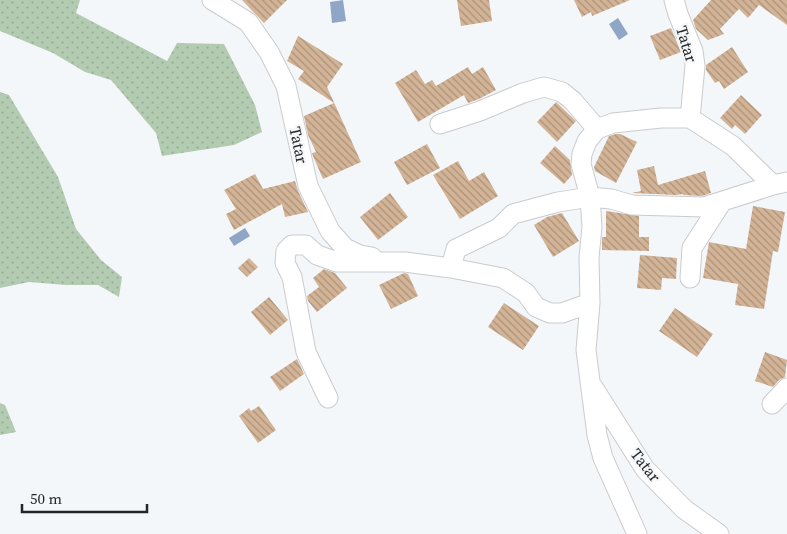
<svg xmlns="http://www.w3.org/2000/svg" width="787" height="534" viewBox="0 0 787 534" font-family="'Source Serif 4',serif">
<defs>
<pattern id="grass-dots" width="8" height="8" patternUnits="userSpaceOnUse" patternTransform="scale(1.25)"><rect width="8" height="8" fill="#b2cbb1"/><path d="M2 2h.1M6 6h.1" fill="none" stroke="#99ae98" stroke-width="1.8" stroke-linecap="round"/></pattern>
<pattern id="building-back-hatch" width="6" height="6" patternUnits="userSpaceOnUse" patternTransform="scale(1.25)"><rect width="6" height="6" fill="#d3b497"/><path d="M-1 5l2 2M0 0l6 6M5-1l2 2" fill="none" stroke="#ab927b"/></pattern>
</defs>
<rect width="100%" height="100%" fill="#f4f7fa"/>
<path fill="url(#grass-dots)" d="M0 0H80L76 13 167 61 177 43 224 44 255 105 262 132 234 145 162 156 156 133 111 80 85 72 53 53 0 31Z
M0 92 9 95 58 177 76 229 101 260 122 277 119 297 98 285H66L29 282 0 288Z
M0 403 5 405 16 432 0 435Z"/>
<path fill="#8fa6c6" d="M343 0 346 21 332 23 330 2Z
M618 18 628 34 619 40 609 24Z
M245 228 250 236 234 246 229 238Z"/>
<path fill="url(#building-back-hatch)" d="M242 0H287L264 23Z
M457 0H489L492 21 461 26Z
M574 0H630L592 16 591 12 582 17Z
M711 0H787V25L759 5 748 18 739 9 720 29 724 34 708 40 696 29 693 20Z
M671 28 681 52 660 60 650 36Z
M298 36 343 64 327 87 361 162 323 179 313 156 312 153 316 152 308 135 304 116 334 103 298 79 304 71 287 61Z
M732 47 748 72 724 89 719 81 715 83 706 70V65Z
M468 67 472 74 483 67 496 90 479 99 468 103 464 95 418 122 395 83 416 70 425 84 432 80 436 86Z
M741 95 762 115 745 134 735 125 732 129 720 118Z
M556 102 576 121 557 142 537 122Z
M616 134H620L637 142 616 183 595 171 594 167 609 136Z
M427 144 440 168 407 185 394 162Z
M555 146 570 160 572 175 564 184 540 163Z
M458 161 469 181 484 172 498 196 460 219 433 175Z
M654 166 658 185 705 171 711 193 702 196 683 195V194L676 195 632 193 641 191 637 170Z
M255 174 263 189 295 181 298 191 308 212 285 217 282 204 234 230 226 214 236 209 224 190Z
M390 193 408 217 378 240 360 217Z
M753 206 785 212 778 252 773 251 764 309 735 305 738 284 703 278 709 242 746 249Z
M606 211 639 216V237H649V251L602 250V237H606Z
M562 213 579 241 553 257 534 225 547 217Z
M640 255 677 258 676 279 662 278 661 290 637 288Z
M249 258 258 267 247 277 238 268Z
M324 269 335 273 347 288 317 312 308 301 307 296 319 287 313 278Z
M404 273 408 274 418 296 391 309 379 285Z
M269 297 288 320 270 335 251 312Z
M504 303 539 326 523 350 488 327Z
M675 308 713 334 697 357 659 331Z
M765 352 787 360 785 377 779 380 773 387 755 381Z
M297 359 304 374 280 391 270 377Z
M259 406 276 430 258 443 239 416 249 408 251 411Z"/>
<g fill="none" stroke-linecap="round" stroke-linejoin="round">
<g stroke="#c9cbce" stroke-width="21">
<path id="minor" d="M212 0 248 22 269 52 286 86 308 186 330 231 345 248 360 255 372 257
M674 0 678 14 693 51 695 66 690 118
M440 124 480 111 523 93 544 87 562 92 573 101 597 129
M451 268 456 249 499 228 513 214 558 202 590 197 611 199 632 205 704 207 773 185 787 182
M690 278 692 248 721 203
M593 387 645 469 684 509 719 534
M328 398 306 352 292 277 285 263 286 251 292 245H306L317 255 337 262H405L451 268 503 278 526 293 536 307 550 313H562L590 303
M772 404 787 388
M637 534 603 458 597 435 586 350 590 303 589 257 592 227 590 197 581 164 582 154 587 141 597 129 613 123 661 118H690L733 146 773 185"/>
</g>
<use href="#minor" stroke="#fff" stroke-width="19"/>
</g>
<g text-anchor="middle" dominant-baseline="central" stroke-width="4.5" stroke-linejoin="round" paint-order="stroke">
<g font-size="16" fill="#242526" stroke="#f4f7fa">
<text transform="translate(687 44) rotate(73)">Tatar</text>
<text transform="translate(299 145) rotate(78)">Tatar</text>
<text transform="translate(646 465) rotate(52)">Tatar</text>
</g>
</g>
<path d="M22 504v8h125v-8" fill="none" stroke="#242526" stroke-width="2.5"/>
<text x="30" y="504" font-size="15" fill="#242526" stroke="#f4f7fa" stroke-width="4" paint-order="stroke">50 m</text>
</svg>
